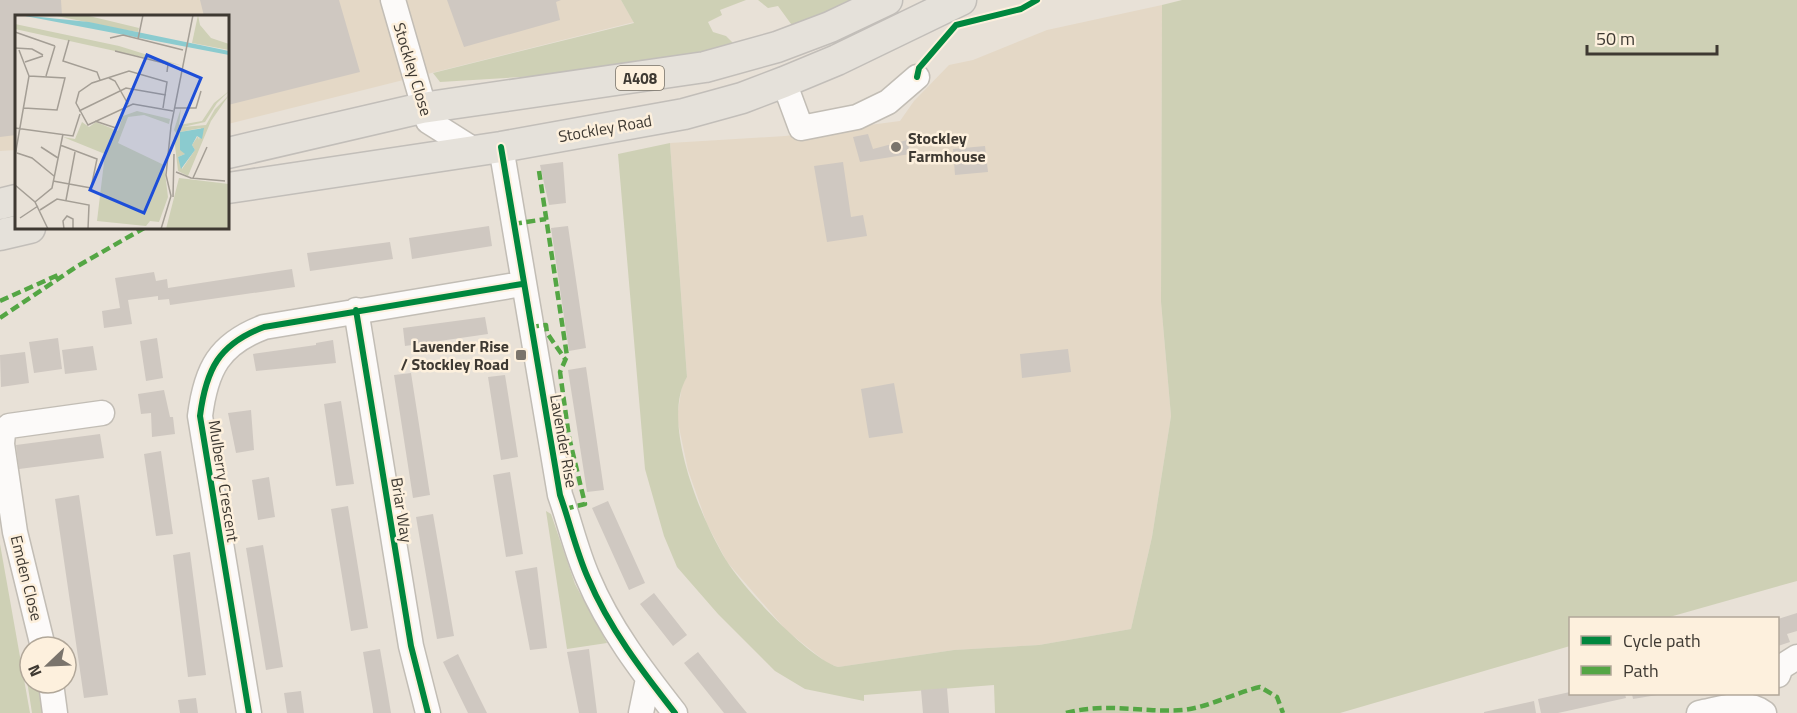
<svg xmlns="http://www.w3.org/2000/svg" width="1797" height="713" viewBox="0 0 1797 713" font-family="'Titillium Web',sans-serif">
<rect width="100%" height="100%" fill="#e8e1d7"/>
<path fill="#e4d8c6" d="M0 0H621L634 22 228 124V16H16V150L0 151Z
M1162 5 1161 302 1171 416 1152 537 1131 629 1039 645 954 650 838 667 827 663 786 630 727 562 707 524 688 470 677 418 682 385 687 377 670 143 785 136 900 121 914 101 949 65 973 60 1047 30Z"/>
<path fill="#ced0b5" d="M621 0H746L720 10 722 15 708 22 713 32 726 36 734 44 720 50 569 74 440 82 433 73 634 23Z
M758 0H857L794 28 778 6 768 8Z
M1182 0H1797V581L1666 618H1570V646L1340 713H995L994 685 864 695V701L805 689 775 671 718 614 677 567 664 536 645 469 618 154 670 143 687 377C660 421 701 519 726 560 743 588 807 657 838 667L954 650 1039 645 1131 629 1152 537 1171 416 1161 302 1162 5Z
M546 511 551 514 575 584 607 643 567 649Z
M0 544 30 713H0Z
M30 667V683H41L46 713H32L25 668Z"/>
<path fill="#cfc8c1" d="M0 0H61L62 16H16V135L0 137Z
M200 0H339L360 72 228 105V16H204Z
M447 0H561L556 2 560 20 464 47Z
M868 134 873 149 907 140 910 154 860 162 853 137Z
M985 146 988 172 955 175 953 149Z
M563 162 566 203 549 205 540 165Z
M843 162 851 217 863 215 867 236 827 242 814 166Z
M489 226 492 246 412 259 409 238Z
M568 226 586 348 569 351 551 228Z
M390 242 393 259 310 271 307 253Z
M292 269 295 287 170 305 169 299 158 300V296L128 300 132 324 104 328 102 311 120 308 115 278 154 272 156 281 167 279 168 288Z
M485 317 488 334 405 346 403 328Z
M58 338 62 369 34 373 29 342Z
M157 338 163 378 146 381 140 341Z
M333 340 336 363 256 371 253 354 316 345V343Z
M93 346 97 370 65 374 62 350Z
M1068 349 1071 372 1022 378 1020 354Z
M25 352 29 383 1 387 0 355Z
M586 367 604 490 587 492 568 370Z
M411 373 430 495 413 498 394 375Z
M505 375 518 457 501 460 488 377Z
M894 383 903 433 869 438 861 389Z
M164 390 170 417H173L175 434 152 437 151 413 141 414 138 394Z
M341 401 354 484 336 486 324 404Z
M251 410 254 450 236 453 228 413Z
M100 434 104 458 19 469 16 445Z
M161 451 173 534 156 536 144 454Z
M510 472 523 554 506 557 493 475Z
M269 477 275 517 258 520 252 480Z
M79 495 108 695 84 698 55 499Z
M608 501 645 583 629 590 592 508Z
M348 506 368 628 351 631 331 509Z
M433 514 454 636 437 639 416 517Z
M263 545 283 667 266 670 246 548Z
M190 552 206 675 188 677 173 555Z
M537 567 547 648 530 650 515 571Z
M654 593 687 635 673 646 640 604Z
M1797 613V631L1787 634 1790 642 1778 646V619Z
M380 649 387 689 391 713H373V711L363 652Z
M589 649 597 713H579L567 652Z
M698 652 737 701 747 713H724L684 663Z
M458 654 477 693 487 713H468L443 662Z
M947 688 949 713H923L921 690Z
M301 691 304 713H287L284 693Z
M1570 692 1625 694 1626 698 1558 713H1541L1538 699Z
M1632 694H1657V695L1633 699Z
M196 698 198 713H180L178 700Z
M1534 701 1536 713H1484V712Z"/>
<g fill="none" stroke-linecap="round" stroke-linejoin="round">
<g stroke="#c2bdb5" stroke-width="27">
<path id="minor" d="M393 0 428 121 474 150
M784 82 801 128 857 117 888 102 917 77
M501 147 560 495C570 523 576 551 588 578 609 628 642 671 675 713
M356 310 411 646 428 713
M43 647 15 532 2 444 3 433 9 426 102 413
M1778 675 1781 667 1797 657
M51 683 55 713
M249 713 200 416C206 369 219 344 264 327L522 284
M641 713 648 679
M1699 713C1721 709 1746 699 1764 713"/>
</g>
<g stroke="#c2beb9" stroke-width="33">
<path id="major" d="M228 153 422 108 705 67 777 47 830 27 887 0
M228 188 501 147 684 114 742 98 784 82 837 60 961 0
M0 204 16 200
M0 235 30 228"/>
</g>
<use href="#minor" stroke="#fcfaf9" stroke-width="24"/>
<use href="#major" stroke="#e5e1da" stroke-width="30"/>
<path stroke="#54a644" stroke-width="4.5" stroke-dasharray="9 4.5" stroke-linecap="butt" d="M539 171 567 356 560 372 569 437 585 504 565 509
M513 224 546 219
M0 301 58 275
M0 318 76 267 144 228
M530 327 546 325 547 333 565 359
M1066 713C1106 702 1144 713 1183 710 1210 707 1234 693 1260 687L1277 697 1283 713"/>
<g stroke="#fdf0dd" stroke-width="10">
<path id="cycleway" d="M917 77 919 68 956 25 1021 9 1037 0
M501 147 560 495C570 523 576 551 588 578 609 628 642 671 675 713
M356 310 411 646 428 713
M249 713 200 416C206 369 219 344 264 327L522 284"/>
</g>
<use href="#cycleway" stroke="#00873e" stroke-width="6"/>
</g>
<g fill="#7a746c" stroke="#fdf0dd" stroke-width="2">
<circle cx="896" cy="147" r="6"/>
<rect x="515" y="349" width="12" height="12" rx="3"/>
</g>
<g text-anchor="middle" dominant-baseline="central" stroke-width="5" stroke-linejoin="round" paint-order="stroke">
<rect fill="#fdf0dd" stroke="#777065" stroke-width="1.5" x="616" y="66" width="48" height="24" rx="4.5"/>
<g font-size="15" font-weight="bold" fill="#3e3932">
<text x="640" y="78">A408</text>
</g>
<g font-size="16" fill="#3e3932" stroke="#fdf0dd">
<text transform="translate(413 69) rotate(73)">Stockley Close</text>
<text transform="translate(605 128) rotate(-10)">Stockley Road</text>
<text transform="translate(564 441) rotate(80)">Lavender Rise</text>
<text transform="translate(224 481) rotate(81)">Mulberry Crescent</text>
<text transform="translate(402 510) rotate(81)">Briar Way</text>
<text transform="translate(27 578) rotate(76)">Emden Close</text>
</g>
<g font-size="16" font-weight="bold" fill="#3e3932" stroke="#fdf0dd" text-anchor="start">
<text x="908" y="138">Stockley<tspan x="908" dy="18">Farmhouse</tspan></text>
<text x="509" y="346" text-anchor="end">Lavender Rise<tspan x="509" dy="18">/ Stockley Road</tspan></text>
</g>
</g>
<g transform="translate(15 15)">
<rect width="214" height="214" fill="#e8e1d7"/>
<path d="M37 0H70L124 13 123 17 110 15ZM183 0 185 10 196 23 214 29V35L177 28ZM0 9 104 31 168 51 0 14ZM214 76 202 88 190 107 168 112 191 110 200 94 214 80 196 106 173 161 163 156 159 122 162 119 159 115 166 93 164 110 187 106 199 88ZM186 113 184 125 183 121 177 130 180 135 167 154 163 142 170 139 165 117ZM122 96 155 104 154 109 129 100 113 102 103 128 149 150 153 182 144 207 135 206 131 211 82 206 90 139 48 122 60 124 67 107 74 112 81 107 103 116 108 101ZM164 163 214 169V214H151Z" fill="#ced0b5" fill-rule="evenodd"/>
<path d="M5 0 74 7 214 36V40ZM189 113 187 124 182 121 177 130 180 135 166 154 163 142 170 139 165 135V117Z" fill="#8bcbcf"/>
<path fill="none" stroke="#a49e95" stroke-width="1.5" d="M0 17 40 31M95 23 108 20 168 35M123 24 128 0M54 25 48 46 82 57 85 65M0 33 17 34 28 40M100 36 153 49 152 57M10 47 28 41M31 61 40 31M94 63 100 66 113 89M9 93 42 95 50 63 14 61M148 93 152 67 114 56 77 68 64 77 61 88 73 110 118 89 158 96M160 93H181L186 76M64 96 111 73 151 80M80 106 101 113M0 113 58 121 65 99M45 130 82 144 76 173M26 132 43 143M2 138 17 143 39 161M0 141 14 61 4 35M161 157 176 163 210 166M178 163 192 132M38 166 76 173M0 170 20 187 33 214M158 182 159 139M51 185 60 137M20 187 37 173 48 119M25 195 42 184 74 190 73 214M5 203 23 191M49 214 48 206 52 201 58 204V214M146 214 156 181 151 160 156 111 178 0"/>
<path fill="#1d4ed8" fill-opacity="0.15" stroke="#1d4ed8" stroke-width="3" d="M132 40 186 63 129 198 75 175Z"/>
<rect width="214" height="214" fill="none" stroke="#3e3932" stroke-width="3"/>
</g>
<rect x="1569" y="617" width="210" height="78" fill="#fdf0dd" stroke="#b1a799" stroke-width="1.5"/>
<rect x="1581" y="636" width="30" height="9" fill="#00873e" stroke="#b1a799" stroke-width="1.5"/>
<text x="1623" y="647" font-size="18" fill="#3e3932">Cycle path</text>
<rect x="1581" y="666" width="30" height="9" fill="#54a644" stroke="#b1a799" stroke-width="1.5"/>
<text x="1623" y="677" font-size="18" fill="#3e3932">Path</text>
<g transform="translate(48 665) rotate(247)"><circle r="28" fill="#fdf0dd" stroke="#b1a799" stroke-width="1.5"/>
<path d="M0-4.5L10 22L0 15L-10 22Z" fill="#7a746c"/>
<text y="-9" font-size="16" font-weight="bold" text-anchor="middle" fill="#3e3932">N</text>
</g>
<path d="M1587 45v9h130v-9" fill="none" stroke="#3e3932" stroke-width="3"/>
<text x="1596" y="45" font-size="18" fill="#3e3932" stroke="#fdf0dd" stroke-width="4.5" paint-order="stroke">50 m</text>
</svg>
